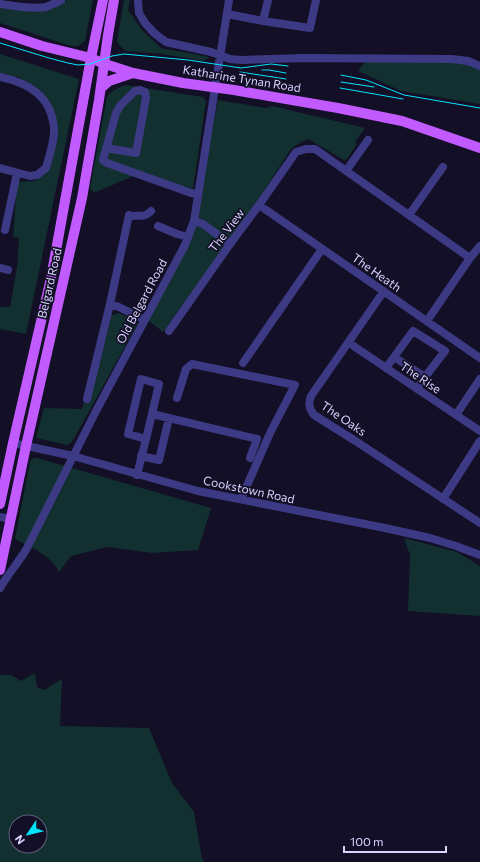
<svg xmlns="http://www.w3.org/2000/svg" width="480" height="862" viewBox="0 0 480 862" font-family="Commissioner,sans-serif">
<rect width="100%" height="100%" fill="#130f26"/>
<path fill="#12302f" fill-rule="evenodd" d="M67 0H93L85 41 78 46H71L0 23V8L27 11 58 6Z
M124 0H130L128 10 142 30 161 48 209 57 204 61 162 54 126 51 119 45 117 41Z
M0 54 79 79 26 334 0 329V307H10L17 267 19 238 13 237 17 182 34 181 45 174 50 167 57 126 34 86 18 77 0 73Z
M366 60H452L477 68 480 70V104L401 91 358 71Z
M126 85 203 97 206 101 193 189 140 173 94 193 90 188 107 97C112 90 118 88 126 85Z
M218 100 266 108 272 106 365 128 355 142 357 144 347 159 344 160 308 139 301 142 291 149 260 197 163 332 148 320 188 246 201 192Z
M118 313 133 319 138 323 72 442 67 445 36 438 44 408 82 409 111 316Z
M33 458H37L211 508 198 550 152 553 107 547 71 556 59 572C51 555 30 547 15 539L30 462Z
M404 538 457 552 480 566V616L408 611 410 555Z
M35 673 37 687 44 690 62 679 60 726 149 728 172 783 194 812 202 859 204 862H0V675H11L21 681ZM16 822H40V846H16Z"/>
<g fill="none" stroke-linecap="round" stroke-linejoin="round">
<path stroke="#3d3a85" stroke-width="8" d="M138 2 139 13 145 23 154 33 166 42 211 52 230 59 241 60 304 58 452 59 468 61 480 66
M0 4C12 6 34 9 46 7 51 5 56 3 61 0
M227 14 263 21 268 0
M263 21 310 28 316 0
M0 77C29 83 51 96 54 128 55 140 49 157 46 168L37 175 30 176 0 168
M106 148 136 153 146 98 145 92 140 90 135 91 120 106 116 113 103 160 107 163 191 193 198 194
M346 171 368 140
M259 205 480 358
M409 215 443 167
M129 216C138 215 145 218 151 211
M194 221 203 224 230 244
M158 226 177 234 188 237
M5 230 17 173
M0 268 8 270
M384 291 311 396C308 404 309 408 314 415L354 440 480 523
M110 304 119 307 145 320
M427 321 470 258 480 246
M169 331 230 244 259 205 296 152 306 149H315L470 258
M349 342 355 347 480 431
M394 357 413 331 445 351 425 377
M243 363 322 249
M386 368 394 357 425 377 417 389
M177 398 186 369 192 364 295 385 271 431 241 499
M87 399 110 304 129 215
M456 415 480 379
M146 439 152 414
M13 443 73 456 198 491 385 528 430 538 456 546 480 555
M141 456 159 460 169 418
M137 475 146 439 128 434 141 379 159 384 152 414 257 439 250 458
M443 499 480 441
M0 517 11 519
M0 588C8 574 19 562 27 548L96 411 185 245 194 221 229 0"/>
<path stroke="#c25bff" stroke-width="10" d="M0 32 42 46 91 58 102 63 133 73 183 83 234 90 338 108 402 121 480 148
M101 88 109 81 133 73
M0 504 13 443 51 278 91 58 103 0
M0 570 26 446 82 198 99 100 108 35 114 0"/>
<path stroke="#00e5ff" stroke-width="1" d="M0 43 49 58 68 63 78 65 90 64 112 56 124 54 188 60 241 68 271 64 288 66
M262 70H269L286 73
M240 72 286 79
M341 75 366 80 404 95 480 108
M341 82 374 87
M340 88 403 99"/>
</g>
<g text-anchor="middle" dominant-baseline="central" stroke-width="3.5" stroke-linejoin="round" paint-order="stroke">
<g font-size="12" fill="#d9d4ff" stroke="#130f26">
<text transform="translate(242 78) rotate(9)">Katharine Tynan Road</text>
<text transform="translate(226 230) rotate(-53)">The View</text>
<text transform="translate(377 272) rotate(35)">The Heath</text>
<text transform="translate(49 283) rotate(-77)">Belgard Road</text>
<text transform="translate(141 301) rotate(-62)">Old Belgard Road</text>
<text transform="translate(421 377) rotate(34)">The Rise</text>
<text transform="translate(344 418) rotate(34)">The Oaks</text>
<text transform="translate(249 489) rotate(12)">Cookstown Road</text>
</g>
</g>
<g transform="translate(28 834) rotate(235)"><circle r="19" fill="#130f26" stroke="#625e7d"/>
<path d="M0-3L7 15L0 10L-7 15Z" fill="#00e5ff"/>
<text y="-6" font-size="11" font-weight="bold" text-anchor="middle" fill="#d9d4ff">N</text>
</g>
<path d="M344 846v6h102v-6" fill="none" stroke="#d9d4ff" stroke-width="2"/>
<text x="350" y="846" font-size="12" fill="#d9d4ff" stroke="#130f26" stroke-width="3" paint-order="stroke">100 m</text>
</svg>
